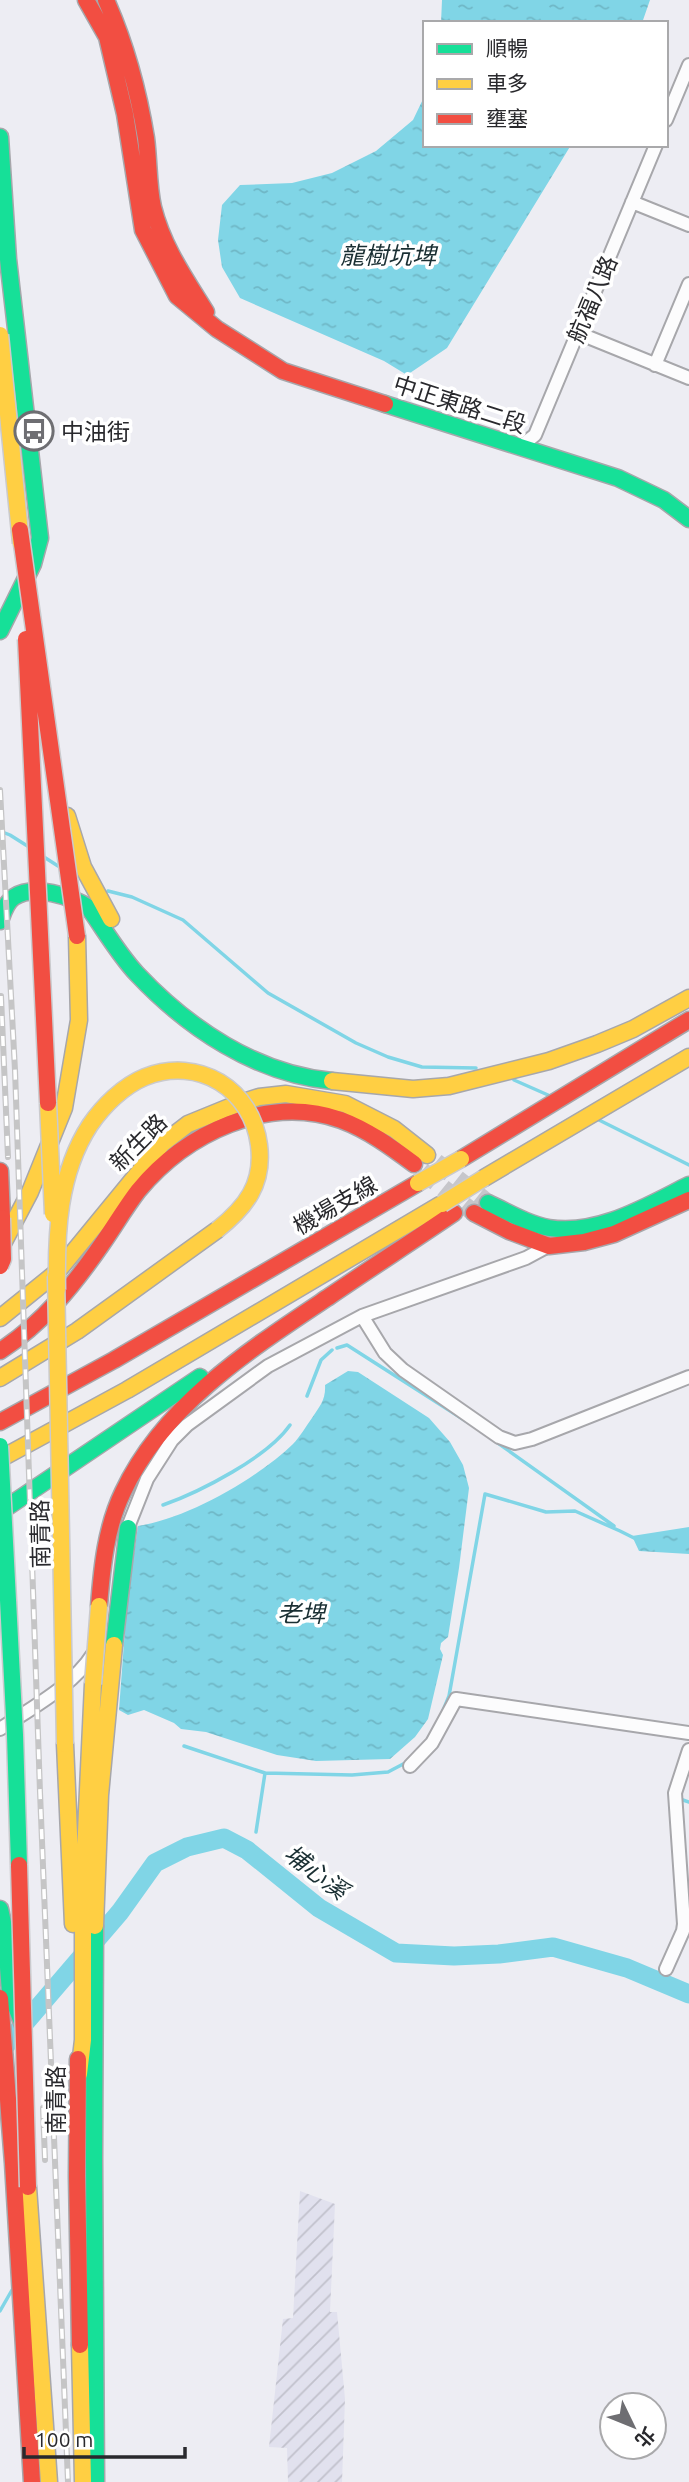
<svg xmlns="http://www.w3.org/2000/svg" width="689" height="2482" viewBox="0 0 689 2482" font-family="Ubuntu,'Noto Sans TC',sans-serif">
<defs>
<pattern id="industrial-furrows" width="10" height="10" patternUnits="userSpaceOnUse" patternTransform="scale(1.75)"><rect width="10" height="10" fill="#e1e1ee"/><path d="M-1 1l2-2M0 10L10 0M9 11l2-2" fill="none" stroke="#c1c1cc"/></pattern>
<pattern id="water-ripples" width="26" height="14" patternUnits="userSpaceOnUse" patternTransform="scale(1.75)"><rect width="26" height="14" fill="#80d5e6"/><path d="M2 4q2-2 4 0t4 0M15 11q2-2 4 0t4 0" fill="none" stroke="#6fb7c6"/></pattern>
</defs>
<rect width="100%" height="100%" fill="#ededf3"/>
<path fill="url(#industrial-furrows)" d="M300 2191 335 2204 330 2312H337L345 2399 342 2482H288L287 2448 269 2447 283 2319 293 2318Z"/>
<path fill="url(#water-ripples)" d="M442 0H650L642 23H441Z
M425 95V145H571L447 348 407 375 384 361 240 298 222 267 218 240 222 205 240 185 292 183 332 173 376 151 413 120Z
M348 1371 358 1372 429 1418 450 1442 463 1465 469 1488 459 1568 448 1637 441 1643 440 1649 443 1655 428 1719 415 1737 390 1759 316 1761 277 1755 206 1732 181 1729 174 1723 144 1710 128 1715 119 1710 127 1602 138 1526C187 1519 258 1478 293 1444 300 1437 306 1426 312 1418 320 1406 326 1399 325 1385Z
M689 1527V1554L639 1551 632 1536Z"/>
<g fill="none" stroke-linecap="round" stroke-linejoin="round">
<path stroke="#80d5e6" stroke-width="3.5" d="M0 831 10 835 29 847
M44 857 58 866
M108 891 132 897 183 920 268 993 356 1043 388 1057 422 1067 476 1068
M514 1080 548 1095
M599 1120 689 1165
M337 1348 347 1345 469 1423
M307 1396 321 1360 332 1350
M495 1441 614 1526
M163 1505C200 1492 268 1457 290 1425
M620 1531 634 1538
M442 1713 449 1696 485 1494 546 1512 575 1511 620 1531
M184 1746 265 1773
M680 1799 689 1802
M256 1832 265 1773 352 1775 388 1772 407 1762
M0 2311 12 2290"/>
<path stroke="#80d5e6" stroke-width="19" d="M0 2052 120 1912 155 1863 187 1847 224 1838 247 1850 319 1908 396 1953 454 1956 499 1954 553 1947 627 1968 689 1994"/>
<path stroke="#c6c6cb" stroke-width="18" stroke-dasharray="18 9" stroke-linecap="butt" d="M436 1162 488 1203
M422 1171 474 1213"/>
<g stroke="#a7a7ab" stroke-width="16">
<path id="street" d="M666 120 689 65
M632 202 689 225
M578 333 689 378
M655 365 689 284
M520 447 535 435 656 145
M362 1316 385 1353 403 1370 499 1437 515 1443 532 1439 689 1377
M126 1532 147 1479 172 1440 187 1425 268 1366 362 1316 526 1258 552 1244
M0 1729C31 1708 73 1686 93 1654
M410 1766 432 1743 456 1699 689 1733
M666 1969 683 1931 684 1924 675 1793 689 1750"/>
</g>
<g stroke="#a7a7ab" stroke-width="19">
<path id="fast" d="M0 137 8 259 40 538 33 564 0 631
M385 404 618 478 664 500 689 519
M0 921C3 913 6 902 14 897 34 884 71 896 89 908 104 929 119 955 137 974 188 1028 256 1074 332 1081
M488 1203C508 1212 527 1224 549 1228 598 1236 647 1206 689 1185
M0 1512 200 1377
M114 1645 128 1528
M0 1909 5 1932 10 1991 23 2025
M95 1926 94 2158 96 2482"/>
</g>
<g stroke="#a7a7ab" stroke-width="19">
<path id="slow" d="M67 816 83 867 111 919
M332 1081 413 1089 449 1086 549 1061 597 1044 633 1029 689 998
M484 1178 689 1057
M0 1249 30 1192 64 1108 79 1020 77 936
M0 1318 57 1272 162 1144 188 1124 237 1104 259 1097 286 1094 345 1104 394 1129 427 1155
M0 1378 77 1331 217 1230
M0 1459 127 1390 440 1205
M65 1744 73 1924
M95 1926 100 1795 114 1645
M79 2074 83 2040V1896L93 1684
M28 2187 49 2482
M80 2345 83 2481"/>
</g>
<g stroke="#a7a7ab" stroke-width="19">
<path id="jam" d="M86 0 107 37 125 114 143 230 177 296 217 329 283 371 385 404
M106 0C126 45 138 89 146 138 149 161 148 185 153 207 163 247 185 278 206 312
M461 1159 689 1020
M0 1171 2 1218
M474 1213 509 1231 549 1246 584 1242 614 1234 689 1200
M0 1351C43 1323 73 1286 102 1244 114 1227 125 1208 138 1191 186 1133 267 1094 341 1120 368 1130 391 1147 414 1164
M0 1422 114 1360 418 1183
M99 1606C102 1567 106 1527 123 1492 164 1404 252 1348 330 1296 371 1268 413 1241 454 1213
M0 1998 13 2163 32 2482
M78 2059 77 2176 80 2345"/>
</g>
<use href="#street" stroke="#fcfcfd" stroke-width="12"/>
<use href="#fast" stroke="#16e098" stroke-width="16"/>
<use href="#slow" stroke="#ffcf43" stroke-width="16"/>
<use href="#jam" stroke="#f24e42" stroke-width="16"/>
<g stroke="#c5c5c6" stroke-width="6">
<path id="rail" d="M0 790 15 1070 40 1792 68 2482
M1 996 8 1157
M43 2108 45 2160"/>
</g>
<use href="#rail" stroke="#fff" stroke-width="3.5" stroke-dasharray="10" stroke-linecap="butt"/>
<g stroke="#cacacd" stroke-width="19" stroke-linecap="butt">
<path id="fast-bridge" d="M0 1446 15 1735 19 1865"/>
</g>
<g stroke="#cacacd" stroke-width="19" stroke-linecap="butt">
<path id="slow-bridge" d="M0 335 21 543
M48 1103 53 1214
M418 1183 461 1159
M442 1204 484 1178
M56 1276 65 1744
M57 1290C56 1234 58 1174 90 1125 103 1106 123 1086 145 1077 199 1056 252 1089 259 1145 264 1184 246 1207 217 1230
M93 1684 99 1606"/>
</g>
<g stroke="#cacacd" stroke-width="19" stroke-linecap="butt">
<path id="jam-bridge" d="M20 530 77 936
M26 639 48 1103
M0 1266 3 1259 2 1218
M19 1865 28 2187"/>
</g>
<use href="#fast-bridge" stroke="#16e098" stroke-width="16"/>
<use href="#slow-bridge" stroke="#ffcf43" stroke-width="16"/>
<use href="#jam-bridge" stroke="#f24e42" stroke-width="16"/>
</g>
<defs>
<g id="bus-ring" transform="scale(2.0125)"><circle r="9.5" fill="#fff" stroke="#6e6e72" stroke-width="1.5"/><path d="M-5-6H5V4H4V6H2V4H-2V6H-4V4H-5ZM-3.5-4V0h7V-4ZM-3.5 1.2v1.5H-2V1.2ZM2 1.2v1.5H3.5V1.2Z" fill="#6e6e72"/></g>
</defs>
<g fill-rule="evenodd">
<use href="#bus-ring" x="34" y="431"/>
</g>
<g text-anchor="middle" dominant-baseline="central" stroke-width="7" stroke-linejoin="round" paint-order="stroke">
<g font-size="23" fill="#29292d" stroke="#fff">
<text transform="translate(592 299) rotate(-67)">航福八路</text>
<text transform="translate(460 404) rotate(18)">中正東路二段</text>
<text transform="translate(138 1142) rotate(-45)">新生路</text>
<text transform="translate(335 1205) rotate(-30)">機場支線</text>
<text transform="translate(40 1534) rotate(-91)">南青路</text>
<text transform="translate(55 2100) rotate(-90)">南青路</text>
</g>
<g font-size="23" fill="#29292d" stroke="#fff" text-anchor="start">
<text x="61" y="431">中油街</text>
</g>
<g font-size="24" font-style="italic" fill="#1a2f33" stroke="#fff">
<text x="388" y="255">龍樹坑埤</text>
<text x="301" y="1613">老埤</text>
<text transform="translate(316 1872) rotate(37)">埔心溪</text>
</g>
</g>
<rect x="423" y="21" width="245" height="126" fill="#ffffff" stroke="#a9a9ab" stroke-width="2"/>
<rect x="437" y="44" width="35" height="10" fill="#16e098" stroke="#a9a9ab" stroke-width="2"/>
<text x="486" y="56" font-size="21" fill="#29292d">順暢</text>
<rect x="437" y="79" width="35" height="10" fill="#ffcf43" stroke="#a9a9ab" stroke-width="2"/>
<text x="486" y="91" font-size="21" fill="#29292d">車多</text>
<rect x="437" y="114" width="35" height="10" fill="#f24e42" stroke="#a9a9ab" stroke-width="2"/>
<text x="486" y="126" font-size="21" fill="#29292d">壅塞</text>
<g transform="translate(633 2426) rotate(133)"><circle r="33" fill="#ffffff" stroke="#a9a9ab" stroke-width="2"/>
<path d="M0-5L12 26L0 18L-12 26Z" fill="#6e6e72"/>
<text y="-10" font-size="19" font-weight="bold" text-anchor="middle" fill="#29292d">北</text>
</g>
<path d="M24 2447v10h161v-10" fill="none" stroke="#29292d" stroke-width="3.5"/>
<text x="35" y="2447" font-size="21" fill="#29292d" stroke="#ffffff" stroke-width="5" paint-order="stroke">100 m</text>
</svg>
